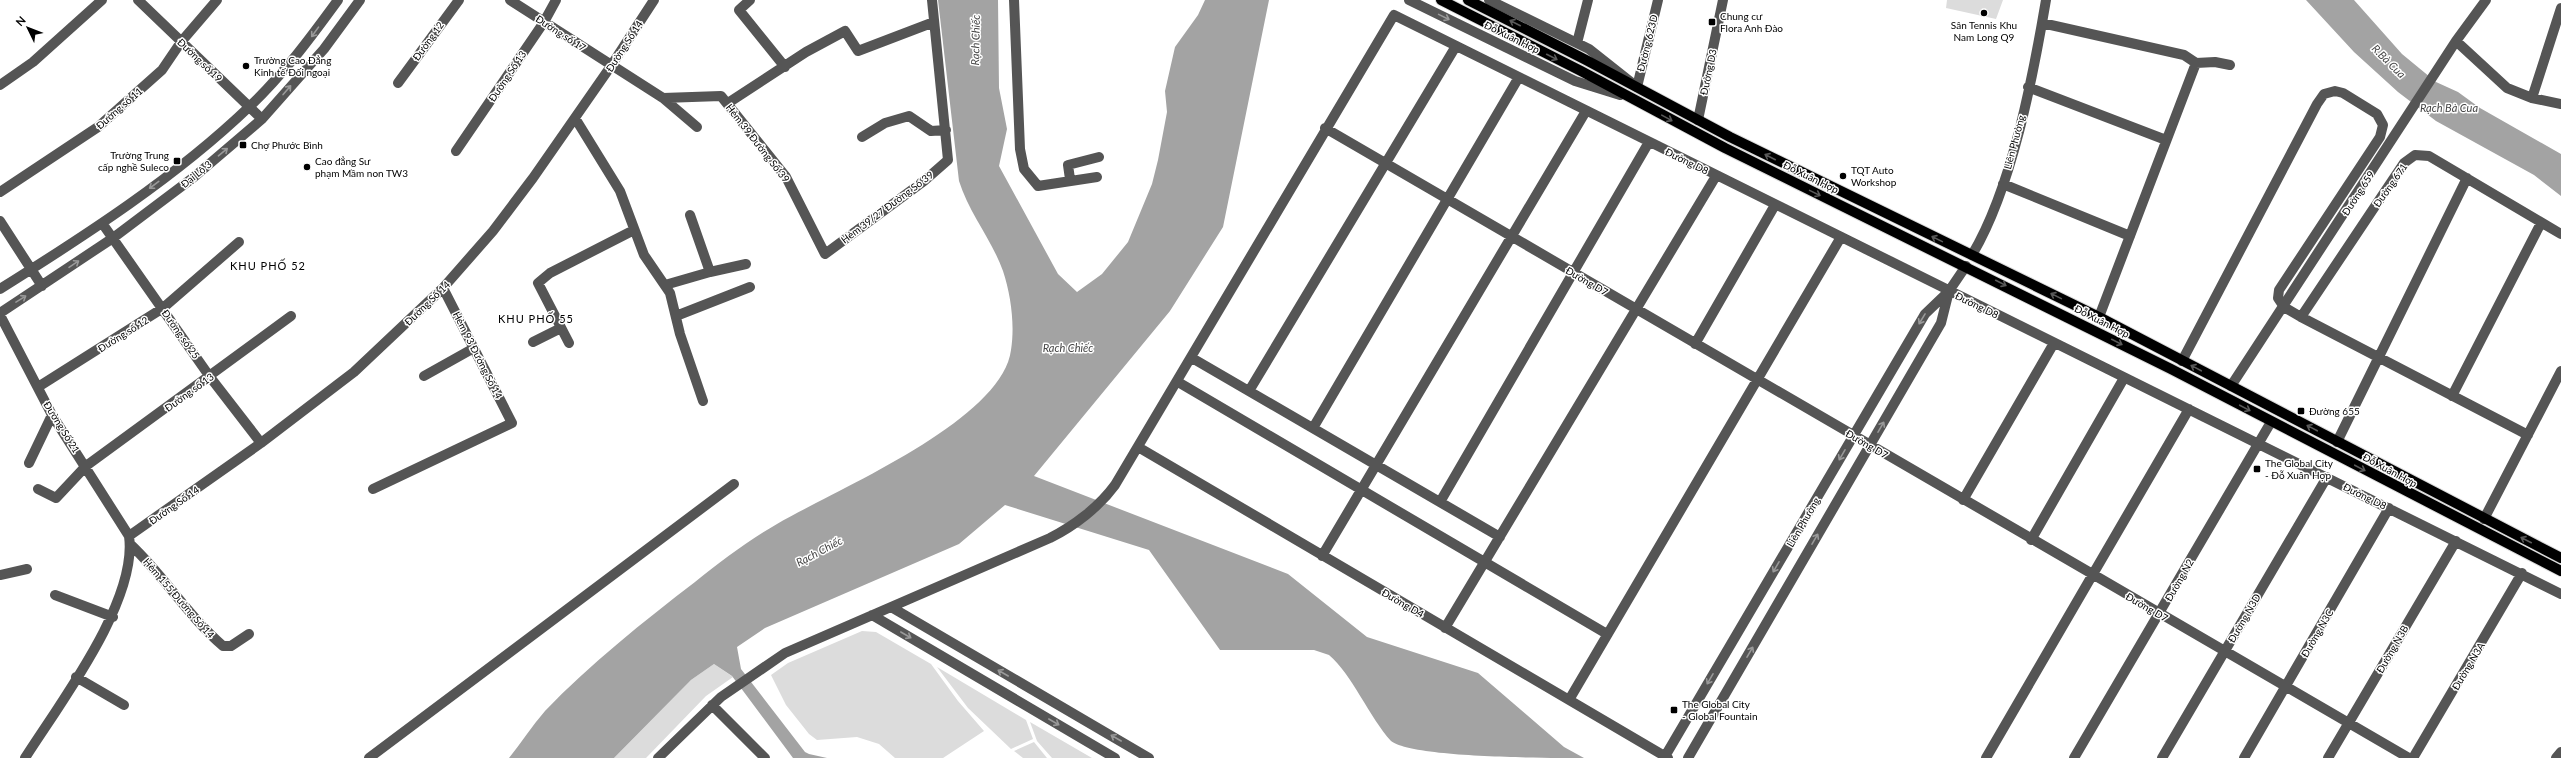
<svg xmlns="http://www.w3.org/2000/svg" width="2561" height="758" viewBox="0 0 2561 758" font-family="Lato,sans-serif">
<rect width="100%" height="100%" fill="#fff"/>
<path fill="#dcdcdc" d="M1947 0H2003L1996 19 1946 8Z
M862 631 876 632 931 664 958 701 984 731 943 758H895L879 744 857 737 817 740 809 734 786 705 771 675 788 663Z
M714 664 733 677 706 696 646 758H614L691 680Z
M937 667 1026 720 1033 739 1011 749 968 708Z
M1030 722 1092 758H1052L1037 741Z
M1034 742 1047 758H1023L1014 751Z"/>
<path fill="#a3a3a3" d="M938 0H998L999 88 1007 129 999 166 1058 274 1077 292 1102 274 1128 242 1152 184 1158 160 1167 112 1165 91 1175 47 1198 15 1205 0H1269L1223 227 1170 311 1034 476 1288 574 1367 637 1478 673 1564 747 1584 758C1548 758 1412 758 1391 741 1370 718 1351 673 1329 655L1314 650H1220L1149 550 1005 505 959 544 765 628 737 647 741 669 805 752 809 754 827 758H793L732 676 714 664 691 680 614 758H509C521 743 532 726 545 711 589 665 644 621 695 582 720 562 749 540 777 524 835 490 1002 421 1011 350 1015 325 1011 295 1003 271 992 240 969 213 959 181Z
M2306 0H2354L2402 54 2436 82 2458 92 2480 108 2561 154V196L2534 175 2436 121 2398 92 2354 52Z"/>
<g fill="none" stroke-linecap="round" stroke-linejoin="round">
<g stroke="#dbdbdb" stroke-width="12">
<path id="major" d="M1441 0 1581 71 1725 148 2171 369 2561 571
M1468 0 1586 60 1730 137 2099 317 2561 558"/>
</g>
<path stroke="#555" stroke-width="10" d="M138 0 262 119
M510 0 663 98 721 96 786 177 825 254 924 181 948 160 932 0
M750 0 739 10 785 67
M1014 0 1020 149 1024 169 1038 186 1097 177
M1409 0 1575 81 1620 95
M1489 0 1589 49 1637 87 1658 0
M2042 23 2184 55 2196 63
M2456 41 2507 88 2532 98 2561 104
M1577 43 1588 0
M398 83 459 0
M0 85 33 62 102 0
M2028 87 2166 140
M663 98 697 127
M2532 98 2561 8
M728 103 806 52 845 31 858 51 934 22
M575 118 620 191 644 255 670 293 680 334 703 401
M1698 120 1723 0
M1325 128 2409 758
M862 137 885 123 909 116 931 131 946 130
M456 151 544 22 556 0
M1070 179 1068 165 1099 157
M2003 184 2130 236
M0 192 98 127 162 70 181 42 217 0
M0 221 42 286
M102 223 210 377 261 443
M1972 255C2012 188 2033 77 2046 0
M710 272 746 264
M665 285 710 272 690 215
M0 289C86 235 176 177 249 107 283 75 311 37 338 0
M0 313 113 238 194 177 262 119 324 49 360 0
M0 315 52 415 129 536C138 601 60 703 25 758
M676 316 750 287
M2099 317 2196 63 2215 62 2230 65
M2301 317 2404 163 2415 155 2429 156 2561 234
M533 342 561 328
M569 343 538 283 550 273 634 230
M1695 344 1775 205
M1192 358 1500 537
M2182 361 2317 104 2324 94 2335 91 2343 93 2377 114 2383 125 2380 137 2279 290 2278 298 2284 307 2301 317 2528 435
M424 376 474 348
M1178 382 1607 634
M2231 386 2456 41 2486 0
M38 387 163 308 239 242
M1249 391 1456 46
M2452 396 2541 223
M1313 428 1519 77
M2337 442 2467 178
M1138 447 1668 758
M29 463 52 415
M38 489 56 498 86 466 291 316
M373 489 512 423 443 288
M1963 500 2054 343
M1440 502 1649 142
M2484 519 2561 371
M129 536 261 443 354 372 443 288 493 231 533 178 611 66 654 0
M2031 540 2124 378
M131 545C164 576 188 616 223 646H231L249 634
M1322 556 1586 111
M0 575 27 569
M55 595 113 617
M891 607 1149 758
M872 615 1115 758
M1445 628 1716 176
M76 677 124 705
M1569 700 1841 237
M712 705 765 758
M369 758 734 484
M658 758 721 697 785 653 1050 538C1074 526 1099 507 1115 485L1394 15 2561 594
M1664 758 1925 314 1949 291 1966 266
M1688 758 1941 323 1949 291
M1986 758 2189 409
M2074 758 2271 422
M2162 758 2327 477
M2244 758 2389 508
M2328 758 2456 541
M2413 758 2522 573
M2556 758 2561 752"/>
<use href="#major" stroke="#000" stroke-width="10"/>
</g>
<defs><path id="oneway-shaft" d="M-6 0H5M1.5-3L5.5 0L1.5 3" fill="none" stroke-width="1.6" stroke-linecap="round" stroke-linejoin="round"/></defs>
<g stroke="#999">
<use href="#oneway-shaft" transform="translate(1444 17) rotate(26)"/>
<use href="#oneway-shaft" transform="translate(315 32) rotate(126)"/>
<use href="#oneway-shaft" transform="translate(287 90) rotate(-49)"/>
<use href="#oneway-shaft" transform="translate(223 152) rotate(-40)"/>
<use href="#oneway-shaft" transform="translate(154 185) rotate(143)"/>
<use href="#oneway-shaft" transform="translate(74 264) rotate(-34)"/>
<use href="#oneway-shaft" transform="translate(21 299) rotate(-32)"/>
<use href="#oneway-shaft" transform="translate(1922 319) rotate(121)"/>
<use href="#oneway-shaft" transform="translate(1881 427) rotate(-60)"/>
<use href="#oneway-shaft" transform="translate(1842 455) rotate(120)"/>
<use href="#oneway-shaft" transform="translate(1815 539) rotate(-60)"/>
<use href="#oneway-shaft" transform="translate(1776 567) rotate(120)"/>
<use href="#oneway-shaft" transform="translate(906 635) rotate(30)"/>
<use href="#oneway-shaft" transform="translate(1750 652) rotate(-60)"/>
<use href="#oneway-shaft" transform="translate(1003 673) rotate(-150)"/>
<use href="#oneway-shaft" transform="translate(1710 679) rotate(120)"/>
<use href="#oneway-shaft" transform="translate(1054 722) rotate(30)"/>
<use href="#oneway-shaft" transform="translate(1116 738) rotate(-150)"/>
</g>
<g stroke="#595959">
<use href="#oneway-shaft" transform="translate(1515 23) rotate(-153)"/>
<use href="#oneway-shaft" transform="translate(1552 57) rotate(27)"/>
<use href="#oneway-shaft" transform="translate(1667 118) rotate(29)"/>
<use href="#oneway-shaft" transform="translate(1770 157) rotate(-153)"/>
<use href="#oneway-shaft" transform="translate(1815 193) rotate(26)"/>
<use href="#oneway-shaft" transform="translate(1937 239) rotate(-154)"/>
<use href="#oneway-shaft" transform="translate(2001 283) rotate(27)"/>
<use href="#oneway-shaft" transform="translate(2056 296) rotate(-154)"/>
<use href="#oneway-shaft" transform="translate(2117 342) rotate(27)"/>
<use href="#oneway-shaft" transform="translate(2196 368) rotate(-152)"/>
<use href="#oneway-shaft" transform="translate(2245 408) rotate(28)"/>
<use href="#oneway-shaft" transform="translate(2312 428) rotate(-152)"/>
<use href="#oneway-shaft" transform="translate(2360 468) rotate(28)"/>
<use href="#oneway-shaft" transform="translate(2526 540) rotate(-153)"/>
</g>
<g fill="#000" stroke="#fff" stroke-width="1.5">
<circle cx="1984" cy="13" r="4"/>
<rect x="1708" y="18" width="8" height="8" rx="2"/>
<circle cx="246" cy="66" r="4"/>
<rect x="239" y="141" width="8" height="8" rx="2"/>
<rect x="173" y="157" width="8" height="8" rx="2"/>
<circle cx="307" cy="167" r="4"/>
<circle cx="1843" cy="176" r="4"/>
<rect x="2297" y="407" width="8" height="8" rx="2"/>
<rect x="2253" y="465" width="8" height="8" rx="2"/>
<rect x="1670" y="706" width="8" height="8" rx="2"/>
</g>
<g text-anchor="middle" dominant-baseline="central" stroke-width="3" stroke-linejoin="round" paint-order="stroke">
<g font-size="10" fill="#000" stroke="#fff" text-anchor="start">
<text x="1720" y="16">Chung cư<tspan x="1720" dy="12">Flora Anh Đào</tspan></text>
<text x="1984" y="25" text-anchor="middle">Sân Tennis Khu<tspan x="1984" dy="12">Nam Long Q9</tspan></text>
<text x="254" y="60">Trường Cao Đẳng<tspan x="254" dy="12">Kinh tế Đối ngoại</tspan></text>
<text x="251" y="145">Chợ Phước Bình</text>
<text x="169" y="155" text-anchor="end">Trường Trung<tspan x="169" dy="12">cấp nghề Suleco</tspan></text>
<text x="315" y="161">Cao đẳng Sư<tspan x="315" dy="12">phạm Mầm non TW3</tspan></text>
<text x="1851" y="170">TQT Auto<tspan x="1851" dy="12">Workshop</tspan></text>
<text x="2309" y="411">Đường 655</text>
<text x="2265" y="463">The Global City<tspan x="2265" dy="12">- Đỗ Xuân Hợp</tspan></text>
<text x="1682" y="704">The Global City<tspan x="1682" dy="12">- Global Fountain</tspan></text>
</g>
<g font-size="10" fill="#000" stroke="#fff">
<text transform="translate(561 33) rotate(33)">Đường số 17</text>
<text transform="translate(1512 37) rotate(26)">Đỗ Xuân Hợp</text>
<text transform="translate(428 41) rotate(-54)">Đường 12</text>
<text transform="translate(1647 43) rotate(-76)">Đường 623D</text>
<text transform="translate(624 46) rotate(-57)">Đường Số 14</text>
<text transform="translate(200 60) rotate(44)">Đường số 19</text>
<text transform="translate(1708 72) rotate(-78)">Đường D3</text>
<text transform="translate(507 76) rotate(-56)">Đường Số 13</text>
<text transform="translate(119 108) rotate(-41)">Đường số 11</text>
<text transform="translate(2014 142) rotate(-75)">Liên Phường</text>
<text transform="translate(758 143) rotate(52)">Hẻm 39 Đường Số 39</text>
<text transform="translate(1687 161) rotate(26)">Đường D8</text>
<text transform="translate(196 174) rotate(-39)">Đại Lộ 3</text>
<text transform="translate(1811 177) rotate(26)">Đỗ Xuân Hợp</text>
<text transform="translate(2390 185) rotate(-55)">Đường 671</text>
<text transform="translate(2358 193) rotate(-57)">Đường 659</text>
<text transform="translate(887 207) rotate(-37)">Hẻm 39/27 Đường Số 39</text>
<text transform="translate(1587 281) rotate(30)">Đường D7</text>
<text transform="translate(427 303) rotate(-44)">Đường Số 14</text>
<text transform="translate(1977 305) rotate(26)">Đường D8</text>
<text transform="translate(2102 321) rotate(27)">Đỗ Xuân Hợp</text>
<text transform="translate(123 334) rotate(-32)">Đường số 12</text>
<text transform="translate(181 334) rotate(55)">Đường số 25</text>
<text transform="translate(478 355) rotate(63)">Hẻm 93 Đường Số 14</text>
<text transform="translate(189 392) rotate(-36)">Đường số 13</text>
<text transform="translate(62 427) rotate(58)">Đường Số 21</text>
<text transform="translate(1867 444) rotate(30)">Đường D7</text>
<text transform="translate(2390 470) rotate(28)">Đỗ Xuân Hợp</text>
<text transform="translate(2365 496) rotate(26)">Đường D8</text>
<text transform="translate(174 505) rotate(-35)">Đường Số 14</text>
<text transform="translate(1803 522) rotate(-60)">Liên Phường</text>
<text transform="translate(2179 580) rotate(-60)">Đường N2</text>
<text transform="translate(179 598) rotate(49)">Hẻm 155 Đường Số 14</text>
<text transform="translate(1403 603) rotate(30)">Đường D4</text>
<text transform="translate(2147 607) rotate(30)">Đường D7</text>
<text transform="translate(2244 618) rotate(-60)">Đường N3D</text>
<text transform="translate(2317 633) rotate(-60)">Đường N3C</text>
<text transform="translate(2392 649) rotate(-60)">Đường N3B</text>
<text transform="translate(2468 666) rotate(-59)">Đường N3A</text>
</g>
<g font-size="11" font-style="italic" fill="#444" stroke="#fff">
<text transform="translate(975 40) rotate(-89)">Rạch Chiếc</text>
<text transform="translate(2389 61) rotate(45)">R.Bà Cua</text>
<text x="2449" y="107">Rạch Bà Cua</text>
<text x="1068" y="347">Rạch Chiếc</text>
<text transform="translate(819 551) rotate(-28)">Rạch Chiếc</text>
</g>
<g font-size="11" letter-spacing="1" fill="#000" stroke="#fff">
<text x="268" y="265">KHU PHỐ 52</text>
<text x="536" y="318">KHU PHỐ 55</text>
</g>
</g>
<g transform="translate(28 28) rotate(313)" stroke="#ffffff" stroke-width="3" paint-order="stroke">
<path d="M0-3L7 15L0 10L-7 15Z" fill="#000000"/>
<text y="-6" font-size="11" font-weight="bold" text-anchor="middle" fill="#000000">N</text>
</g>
</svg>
